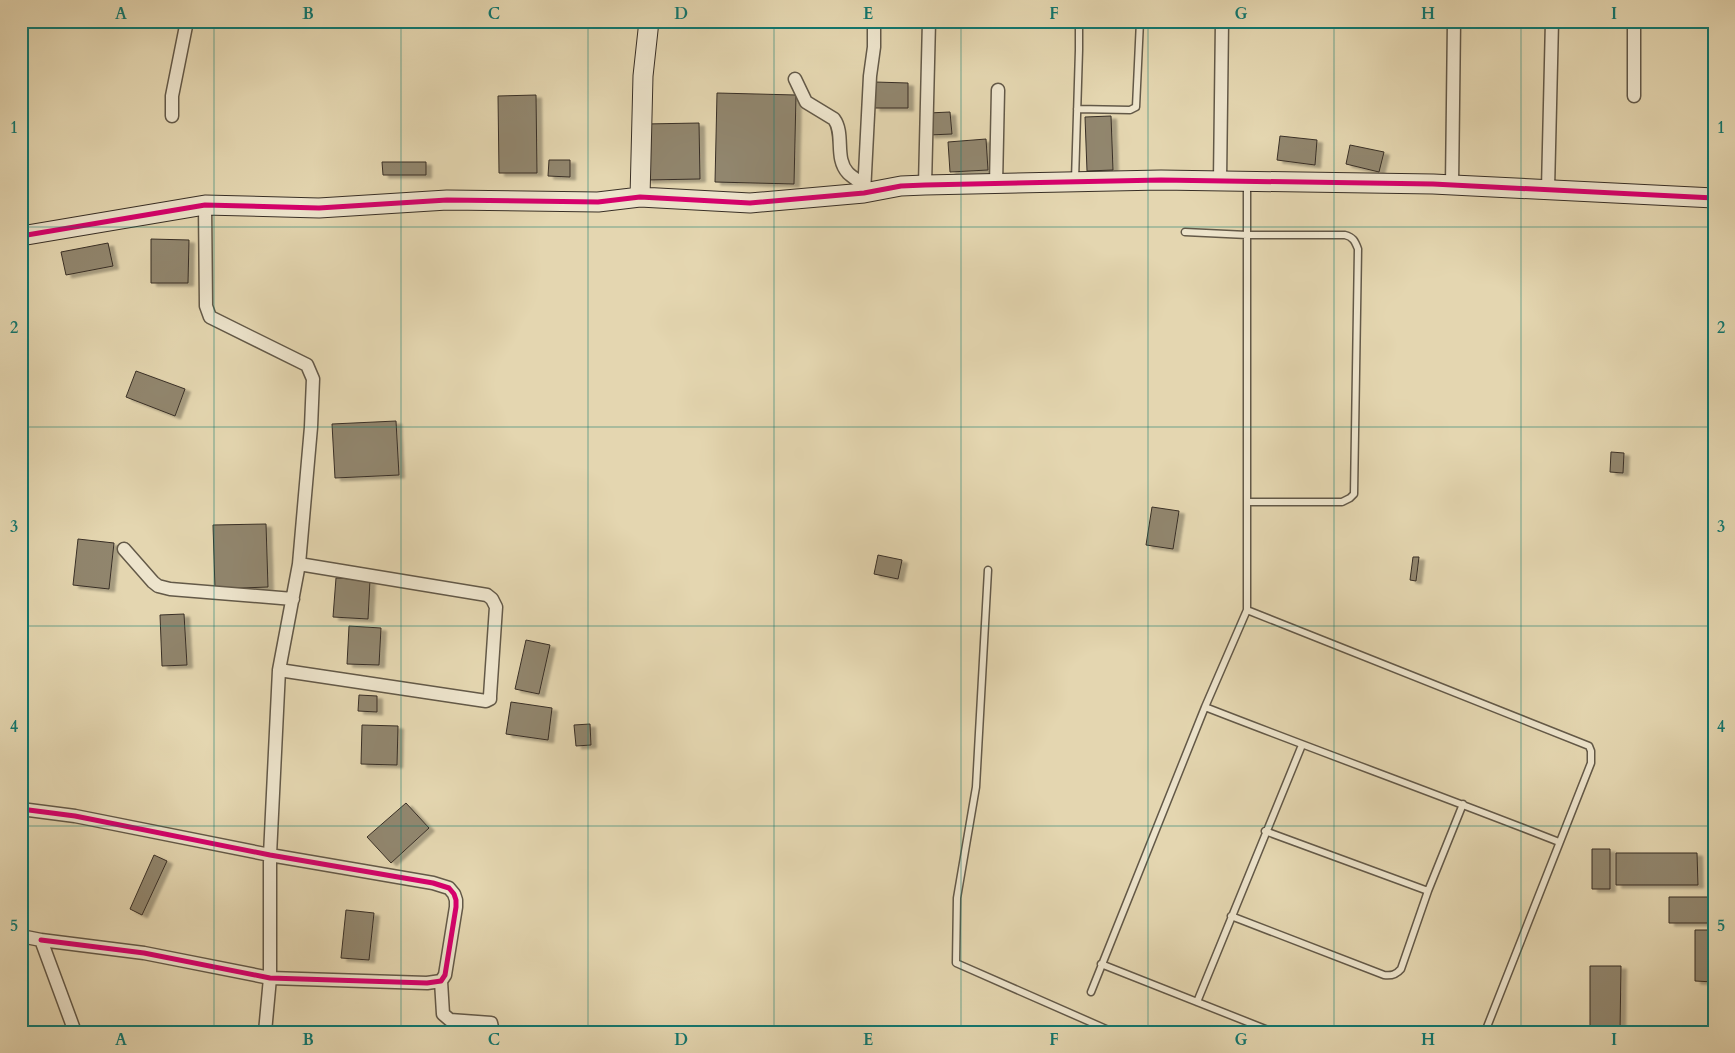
<svg xmlns="http://www.w3.org/2000/svg" width="1735" height="1053" viewBox="0 0 1735 1053" font-family="Cardo,serif">
<defs>
<filter id="shadow"><feDropShadow dx="5.5" dy="3" stdDeviation="1" flood-color="#0004"/></filter>
</defs>
<rect width="100%" height="100%" fill="#e4d6b0"/>
<filter id="stains"><feTurbulence type="fractalNoise" baseFrequency=".004" numOctaves="4"/><feColorMatrix values="0 0 0 0 .2 0 0 0 0 .09 0 0 0 0 .02 0 0 0 .5 -.17"/></filter>
<radialGradient id="worn" r=".72"><stop offset=".6" stop-color="#630" stop-opacity="0"/><stop offset="1" stop-color="#630" stop-opacity=".3"/></radialGradient>
<path fill="#91866e" stroke="#382f26" filter="url(#shadow)" d="M875 82 908 83V108H874Z
M717 93 796 95 794 184 715 182Z
M536 95 537 173H499L498 96Z
M950 112 952 134 929 135 928 113Z
M1111 116 1113 170 1087 171 1085 117Z
M699 123 700 179 646 180 645 124Z
M1280 136 1317 140 1315 165 1277 160Z
M986 139 988 170 950 172 948 142Z
M1350 145 1384 152 1379 172 1346 164Z
M549 160H570V177L548 176Z
M382 162H426V175H383Z
M151 239 189 240 188 283H151Z
M108 243 113 266 66 275 61 252Z
M136 371 185 389 175 416 126 397Z
M396 421 399 475 335 478 332 424Z
M1611 452 1624 453 1623 473 1610 472Z
M1152 507 1179 511 1173 549 1146 545Z
M266 524 268 587 215 589 213 525Z
M78 539 114 543 109 589 73 585Z
M878 555 902 560 898 579 874 574Z
M1413 557H1419L1416 581 1410 580Z
M336 578 370 580 368 619 333 617Z
M184 614 187 665 162 666 160 615Z
M349 626 381 628 379 665 347 664Z
M526 640 550 645 539 694 515 689Z
M359 695 377 696V712L358 711Z
M511 702 552 708 548 740 506 734Z
M590 724 591 745 576 746 574 725Z
M362 725 398 726 397 765 361 764Z
M406 803 429 828 391 863 367 837Z
M1592 849H1610V889H1592Z
M1616 853H1697L1698 885H1616Z
M154 855 167 861 142 915 130 909Z
M1669 897H1714V923H1669Z
M346 910 374 913 369 960 341 958Z
M1695 930H1714V982L1695 981Z
M1590 966H1621L1620 1032H1590Z"/>
<g fill="none" stroke-linecap="round" stroke-linejoin="round">
<g stroke="#635948" stroke-width="9">
<path id="lane" d="M1077 109 1130 110 1136 107 1140 21
M1075 180 1079 50V29L1077 21
M1185 232 1247 235H1345C1353 237 1355 241 1358 249L1354 494 1350 498 1342 502H1247
M988 570 976 787 957 898 956 963 1113 1032
M1247 610 1589 746 1591 751V763L1485 1032
M1205 707C1323 753 1442 796 1559 842
M1265 831 1428 891
M1231 916 1384 975C1391 976 1396 975 1401 969L1428 891 1463 804
M1101 964 1273 1032
M1091 992 1205 707 1247 610V184
M1197 1002 1302 745"/>
</g>
<g stroke="#635948" stroke-width="15">
<path id="street" d="M1634 21V96
M795 79 806 102 834 119C845 134 834 158 848 173 852 177 859 181 864 185
M172 116V96L187 21
M1220 181 1222 21
M996 184 998 90
M925 185 929 21
M1452 185 1454 21
M1548 189 1552 21
M864 193 870 76 874 47V21
M205 205 206 306 210 317 307 365 313 379 311 427 299 564 279 670 270 855V978L265 1032
M124 549 153 582 158 586 170 589 293 599
M279 670 486 701 490 699V696L496 607 492 599 487 595 299 564
M21 809 75 816 270 855 433 883 449 888 454 894 456 900V907L445 975 441 981 427 983 270 978 144 953 41 940
M21 936 41 940 75 1032
M441 981 443 1014 450 1020 491 1023 493 1032"/>
</g>
<g stroke="#382f26" stroke-width="21">
<path id="secondary" d="M640 197 643 76 649 21
M21 236 205 205 319 208 447 200 598 202 640 197 750 203 864 193 901 186 925 185 1161 180 1433 184 1714 198"/>
</g>
<use href="#lane" stroke="#ede4cc" stroke-width="6"/>
<use href="#street" stroke="#ede4cc" stroke-width="12"/>
<use href="#secondary" stroke="#ede4cc" stroke-width="19"/>
<g stroke="#ede4cc" stroke-width="8">
<path id="cycleway" d="M21 236 205 205 319 208 447 200 598 202 640 197 750 203 864 193 901 186 925 185 1161 180 1433 184 1714 198
M21 809 75 816 270 855 433 883 449 888 454 894 456 900V907L445 975 441 981 427 983 270 978 144 953 41 940"/>
</g>
<use href="#cycleway" stroke="#d6006c" stroke-width="5"/>
</g>
<path fill="none" stroke="#0f766e" stroke-width="1" stroke-opacity="0.55" d="M214 21V1032M401 21V1032M588 21V1032M774 21V1032M961 21V1032M1148 21V1032M1334 21V1032M1521 21V1032M21 227H1714M21 427H1714M21 626H1714M21 826H1714"/>
<rect width="1735" height="1053" fill="none" stroke="#e4d6b0" stroke-width="55"/>
<rect x="28" y="28" width="1680" height="998" fill="none" stroke="#0f766e" stroke-width="2"/>
<g font-size="16" text-anchor="middle" font-weight="bold" fill="#0f766e">
<text x="121" y="19">A</text>
<text x="308" y="19">B</text>
<text x="494" y="19">C</text>
<text x="681" y="19">D</text>
<text x="868" y="19">E</text>
<text x="1054" y="19">F</text>
<text x="1241" y="19">G</text>
<text x="1428" y="19">H</text>
<text x="1614" y="19">I</text>
<text x="14" y="133">1</text>
<text x="1721" y="133">1</text>
<text x="14" y="333">2</text>
<text x="1721" y="333">2</text>
<text x="14" y="532">3</text>
<text x="1721" y="532">3</text>
<text x="14" y="732">4</text>
<text x="1721" y="732">4</text>
<text x="14" y="931">5</text>
<text x="1721" y="931">5</text>
<text x="121" y="1045">A</text>
<text x="308" y="1045">B</text>
<text x="494" y="1045">C</text>
<text x="681" y="1045">D</text>
<text x="868" y="1045">E</text>
<text x="1054" y="1045">F</text>
<text x="1241" y="1045">G</text>
<text x="1428" y="1045">H</text>
<text x="1614" y="1045">I</text>
</g>
<rect width="100%" height="100%" filter="url(#stains)"/>
<rect width="100%" height="100%" fill="url(#worn)"/>
</svg>
